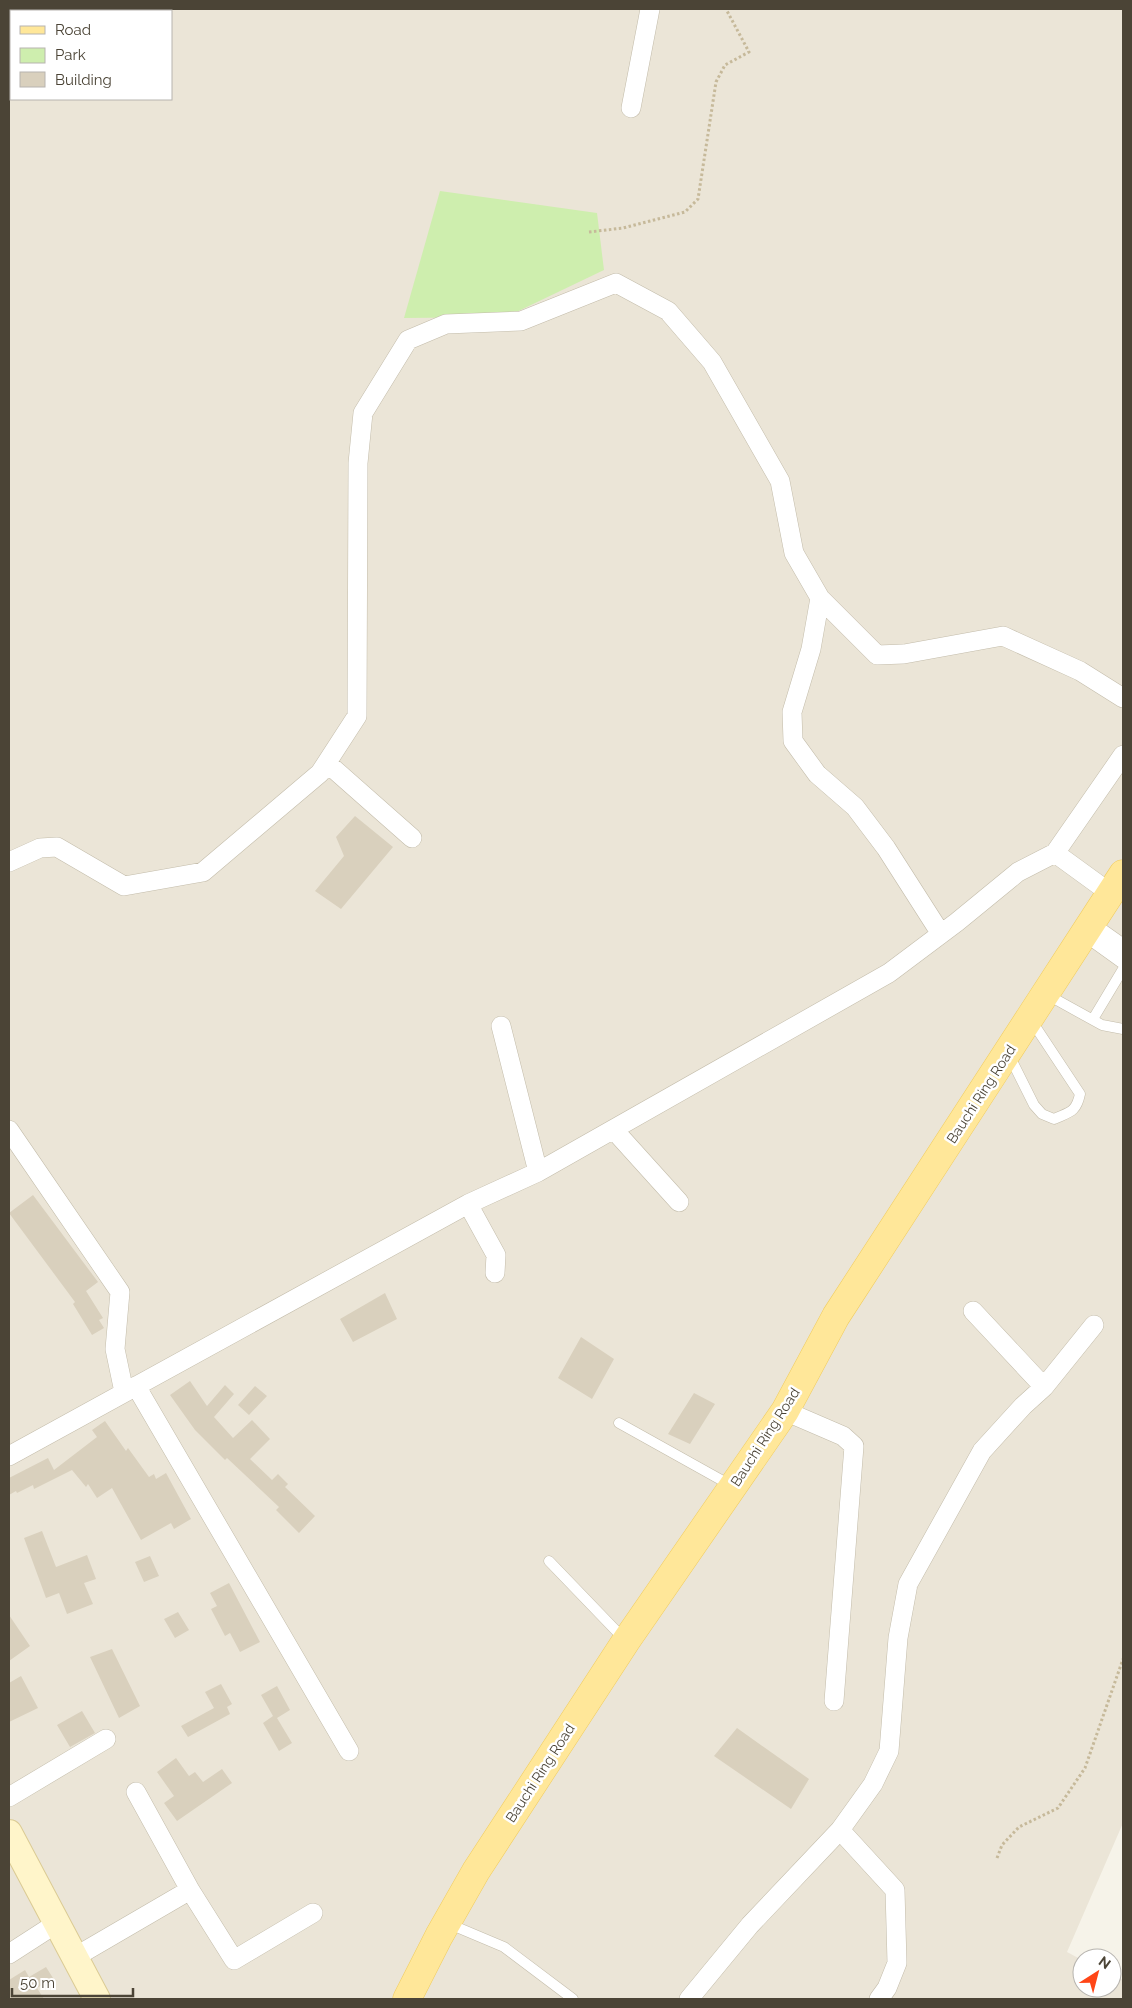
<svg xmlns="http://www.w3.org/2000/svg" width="1132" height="2008" viewBox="0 0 1132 2008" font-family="Raleway,sans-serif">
<rect width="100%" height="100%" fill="#f6f3e9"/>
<path fill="#ebe5d7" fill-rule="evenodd" d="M9 9H1123V1823L1067 1952 1082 1960V1988H1112V1975L1123 1980V1999H9ZM11 11H171V99H11Z"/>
<path fill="#ceeeae" d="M440 191 597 213 604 270 506 317 404 318Z"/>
<path fill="#d9d0bd" d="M355 816 393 847 341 909 315 891 344 856 336 837Z
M33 1195 98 1282 86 1291 103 1318 99 1320 104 1328 92 1335 73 1304 75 1302 9 1213Z
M385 1293 397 1319 353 1342 340 1319Z
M581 1337 614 1359 592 1399 558 1378Z
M190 1381 207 1406 225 1385 234 1394 214 1417 233 1438 252 1420 270 1439 250 1459 272 1480 278 1474 288 1484 285 1487 315 1516 299 1533 276 1510 279 1507 227 1458 225 1460 195 1430 170 1395Z
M255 1386 267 1396 249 1415 238 1405Z
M694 1393 715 1404 690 1444 668 1434Z
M105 1421 126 1451 128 1448 149 1477 154 1474 156 1479 166 1473 191 1519 174 1529 171 1523 141 1540 112 1488 97 1498 88 1484 86 1487 72 1470 34 1489 33 1485 17 1493 16 1491 9 1495V1478L48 1458 54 1470 97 1437 92 1430Z
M42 1531 56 1567 87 1555 96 1579 84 1583 93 1604 67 1614 59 1593 46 1598 24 1538Z
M150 1556 159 1576 144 1582 135 1562Z
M229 1583 260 1642 240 1652 230 1633 225 1636 211 1609 217 1606 210 1593Z
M178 1612 189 1630 175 1638 164 1619Z
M9 1615 30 1646 9 1661Z
M112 1649 140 1706 119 1718 90 1657Z
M21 1676 38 1708 9 1722V1683Z
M221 1684 232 1704 227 1707 230 1714 188 1737 181 1726 214 1708 205 1692Z
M277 1686 290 1710 277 1718 292 1743 279 1751 263 1723 273 1716 261 1695Z
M82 1711 95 1733 70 1747 57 1725Z
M737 1728 809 1779 791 1809 714 1756Z
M176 1758 189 1776 195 1772 203 1782 222 1769 232 1783 177 1821 164 1803 174 1796 157 1772Z
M46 1967 53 1978 37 1988 44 1999H9V1980L25 1970 29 1977Z"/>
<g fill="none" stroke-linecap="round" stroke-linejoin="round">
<g stroke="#c3bcaa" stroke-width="11">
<path id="lane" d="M1084 936 1123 964
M1046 994 1102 1025 1123 1029
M1093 1019 1123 969
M1009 1055 1034 1105 1042 1114 1054 1119C1069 1112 1076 1113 1080 1094L1031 1020
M619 1423 732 1486
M549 1561 625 1640
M447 1923 504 1947 573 1999"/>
</g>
<g stroke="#c3bcaa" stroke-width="20">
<path id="street" d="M631 108 650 9
M820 598 811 649 792 712 793 741 817 774 855 807 886 848 941 934
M327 763 412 838
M1055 853 1123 755
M9 862 40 848 57 847 124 886 203 872 320 773 357 716 358 463 363 413 408 340 446 324 521 321 616 283 668 311 712 362 780 481 794 553 820 598 877 655 904 654 1003 636 1080 671 1123 698
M1089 925 1123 949
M501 1026 538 1172
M9 1130 120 1292 115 1349 124 1392
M614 1130 679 1202
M468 1204 496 1255 495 1273
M973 1311 1044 1387
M136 1386 349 1751
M785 1411 843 1436 854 1446 834 1701
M9 1456 468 1204 538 1172 889 973 957 922 1018 872 1055 853 1110 893
M136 1792 190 1890 234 1960 313 1913
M9 1797 106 1739
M840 1830 895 1890 897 1963 887 1988 879 1999
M9 1954 57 1923
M75 1957 190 1890
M689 1999 750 1925 840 1830 873 1784 889 1751 898 1638 908 1584 982 1451 1023 1406 1044 1387 1094 1325"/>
</g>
<g stroke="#dbcb94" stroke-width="28">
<path id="secondary" d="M9 1833 97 1999"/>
</g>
<g stroke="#f1cc5c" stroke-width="29">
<path id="primary" d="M407 1999 439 1936 476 1871 626 1641 785 1411 836 1316 1123 874"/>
</g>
<path stroke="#c6b99a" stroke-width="3" stroke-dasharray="2.5 2.5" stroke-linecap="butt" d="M589 232 623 228 685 212 698 199 716 82 725 65 749 52 726 9
M997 1858 1002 1845 1019 1827 1058 1808 1085 1768 1123 1659"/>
<use href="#lane" stroke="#fff" stroke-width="10"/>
<use href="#street" stroke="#fff" stroke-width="19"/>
<use href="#secondary" stroke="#fff5ca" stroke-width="26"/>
<use href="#primary" stroke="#ffe799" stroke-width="28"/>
</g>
<g text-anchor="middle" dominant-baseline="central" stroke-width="5" stroke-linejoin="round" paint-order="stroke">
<g font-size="14" fill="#4b4436" stroke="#fff">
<text transform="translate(981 1094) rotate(-57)">Bauchi Ring Road</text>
<text transform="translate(765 1437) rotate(-57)">Bauchi Ring Road</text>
<text transform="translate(540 1773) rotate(-57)">Bauchi Ring Road</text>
</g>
</g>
<rect width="1132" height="2008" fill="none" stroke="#4b4436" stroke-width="20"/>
<rect x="10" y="10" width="162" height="90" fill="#ffffff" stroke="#b7b4af"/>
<rect x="20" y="26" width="25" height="8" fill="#ffe799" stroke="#b7b4af"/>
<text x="55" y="35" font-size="15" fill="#4b4436">Road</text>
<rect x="20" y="48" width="25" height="15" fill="#ceeeae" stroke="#b7b4af"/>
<text x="55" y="60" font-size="15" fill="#4b4436">Park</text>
<rect x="20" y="72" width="25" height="15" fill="#d9d0bd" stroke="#b7b4af"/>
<text x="55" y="85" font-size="15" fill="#4b4436">Building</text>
<g transform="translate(1097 1973) rotate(36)"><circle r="24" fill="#ffffff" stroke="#b7b4af"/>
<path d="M0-4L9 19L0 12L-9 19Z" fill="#ff4617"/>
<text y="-8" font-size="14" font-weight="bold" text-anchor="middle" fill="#4b4436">N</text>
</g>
<path d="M12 1988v8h121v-8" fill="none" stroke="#4b4436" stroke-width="2.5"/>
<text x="20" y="1988" font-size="15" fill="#4b4436" stroke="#ffffff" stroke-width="4" paint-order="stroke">50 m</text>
</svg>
